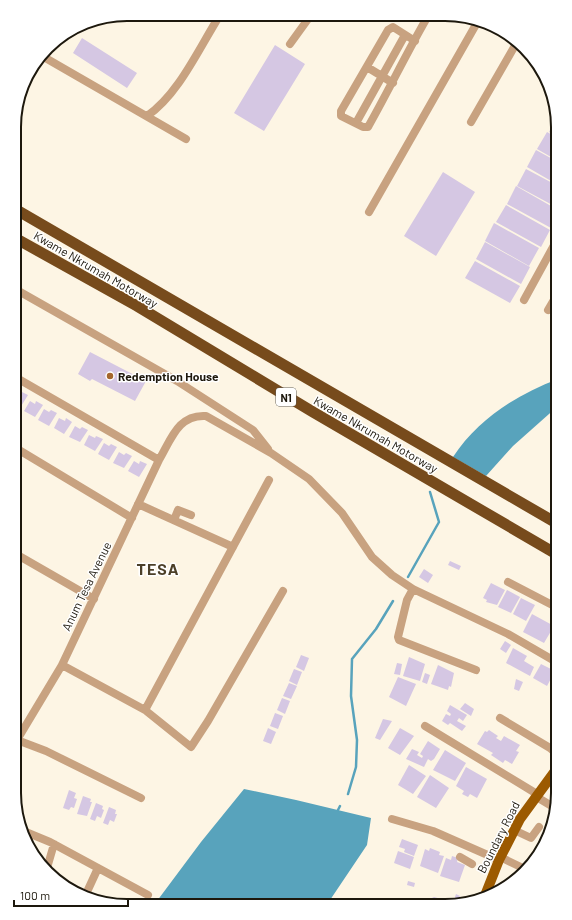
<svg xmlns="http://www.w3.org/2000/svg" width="572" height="920" viewBox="0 0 572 920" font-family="Barlow,sans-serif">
<rect width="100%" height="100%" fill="#fdf5e4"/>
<path fill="#58a3bc" d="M558 379V406L513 446 486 476 453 457C478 419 516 395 558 379Z
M244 789 296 800 371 818 367 845 326 906 154 905 201 842Z"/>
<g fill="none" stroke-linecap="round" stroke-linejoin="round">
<path stroke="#58a3bc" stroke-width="2.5" d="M408 577 439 522 430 492
M348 794 356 767 357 740 351 696 352 659 376 629 393 601
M338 810 340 806"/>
</g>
<path fill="#d5c7e3" d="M82 38 137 73 127 88 73 53Z
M275 45 305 64 264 131 234 113Z
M556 118 558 127V137L549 132Z
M547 132 558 138V161L537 149Z
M536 150 558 162V185L527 167Z
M526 169 558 186V208L517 186Z
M443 172 475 192 436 256 404 236Z
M516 186 558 210V216L551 228 507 204Z
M506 205 550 230 541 247 496 222Z
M494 223 539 248 529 266 485 241Z
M485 242 530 267 521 284 476 259Z
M475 261 520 286 510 303 465 278Z
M558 305V325L550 320Z
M90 352 146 381 135 401 92 379 90 381 78 374Z
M15 392 21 394 22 392 28 395 20 408 15 405Z
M30 401 35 404 36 401 43 405 35 417 24 411Z
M44 409 49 412 51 410 57 413 49 426 38 420Z
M59 418 65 421 66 418 72 422 64 434 54 428Z
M75 426 80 429 82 427 88 430 80 442 69 437Z
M89 435 95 438 96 436 103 439 95 451 84 445Z
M104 443 109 446 111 444 117 447 109 460 98 454Z
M119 452 124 455 126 453 132 456 124 468 113 463Z
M134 461 139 464 140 461 147 464 139 477 128 471Z
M450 561 461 566 459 570 448 565Z
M424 569 433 575 428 583 419 577Z
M491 583 505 590 497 605 486 602 487 600 483 598Z
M507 590 520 597 511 613 498 607Z
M521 598 535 605 526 621 513 614Z
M532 614 554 626 544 643 523 632Z
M558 632V643L556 645 552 642Z
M505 641 511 645 506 653 500 649Z
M513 648 527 656 524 661 534 667 530 676 506 663Z
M301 655 309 658 304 671 296 667Z
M409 657 425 664 420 681 403 676Z
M397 663 402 664 400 675 394 674Z
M541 664 555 671 547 686 533 678Z
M438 665 454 673 451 687 449 686 448 690 431 684Z
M294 669 302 672 297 685 289 681Z
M425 673 430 675 427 684 422 682Z
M398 677 416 684 406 706 389 697Z
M516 679 523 682 519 691 514 689Z
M289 683 297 686 291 699 283 696Z
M282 698 290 701 285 714 277 710Z
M465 703 474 709 471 716 460 709Z
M450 705 467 715 463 721 459 718 457 721 466 726 462 731 450 723 448 725 442 721 446 714 450 716 451 714 447 711Z
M275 713 283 716 278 729 270 726Z
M383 719 392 721 380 740 375 738Z
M268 728 276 732 271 744 263 741Z
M400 728 414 736 400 755 388 748Z
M489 730 498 736 496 738 501 741 504 736 520 745 516 751 519 752 512 764 505 760 503 763 491 755 493 753 477 744 485 731 487 732Z
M428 741 440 749 434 759 431 761 428 759 424 767 406 759 412 749 419 752 417 755 422 758 423 756 420 754Z
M445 750 466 763 455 781 433 770Z
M409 765 426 776 413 794 398 785Z
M466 767 487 779 477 798 470 794 468 797 462 794 464 791 456 786Z
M430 775 449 788 436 808 417 797Z
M69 790 76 793 74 798 77 799 74 808 71 807 69 810 63 808Z
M83 796 91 799 90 802H92L87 816 77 814Z
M96 803 103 806 102 809 104 810 101 818 97 816 95 821 90 819Z
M109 807 116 810 115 814H117L114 822 110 820 108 825 103 823Z
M402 839 418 845 414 856 404 852 405 849 399 847Z
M430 848 440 852 439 855 444 856 438 873 420 866 425 849 429 851Z
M398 851 414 857 410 869 394 863Z
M452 856 458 858 457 862 465 865 459 882 440 876 446 858 451 860Z
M408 881 415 883 414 887 407 885Z
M456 894 460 896 456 904 453 903Z
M434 897 445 900V902L451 903V905L430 906 432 898Z
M378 898 401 906H375Z"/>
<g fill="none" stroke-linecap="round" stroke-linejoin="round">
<path stroke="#c8a280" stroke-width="8" d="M415 41 393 27 388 30 341 111V116L363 127H368C389 90 407 52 428 16
M290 44 311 15
M42 56 186 139
M367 67 393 83
M147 116C179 94 199 48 220 15
M471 122 517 42
M356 123 405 35
M369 212 478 21
M15 289 177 381 253 430 268 449
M524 300 558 238
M548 310 558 293
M15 377 159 460
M14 447 132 518
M138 504 233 547
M174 520 178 510 191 515
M14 553 94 599
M508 582 558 608
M413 589 407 600 398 637 399 640 476 670
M62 665 145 710 191 747 208 721 283 591
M145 710 269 480
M500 718 550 748 558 755
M425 726 537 794
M17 740 46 751 141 798
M14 753 17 740 62 665 159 460C171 440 178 414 206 416L271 453 309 479 342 513 372 557 392 575 413 589 508 634 558 663
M535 796 555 808
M392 819 433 831 499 860
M21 830 50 842 148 895
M514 830 531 838 539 827
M460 857 472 864
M500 857 525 869
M47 868 54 844
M86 894 98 868"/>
<path stroke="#9c5a00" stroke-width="10" d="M484 898 499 860 520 819 558 767"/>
<path stroke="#774b1c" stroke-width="11" d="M15 209 558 524
M15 238 137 306 313 412 558 555"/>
</g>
<circle fill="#a5672d" stroke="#fff" stroke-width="1.5" cx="110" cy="376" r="4"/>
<g text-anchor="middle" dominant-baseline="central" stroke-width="3" stroke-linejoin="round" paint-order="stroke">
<rect fill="#fff" stroke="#615d56" stroke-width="1" x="276" y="388" width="20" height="18" rx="3"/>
<g font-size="11" font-weight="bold" fill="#1d180d">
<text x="286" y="397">N1</text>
</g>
<g font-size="12" fill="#1d180d" stroke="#fff">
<text transform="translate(96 269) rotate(30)">Kwame Nkrumah Motorway</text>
<text transform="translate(376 434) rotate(30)">Kwame Nkrumah Motorway</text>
<text transform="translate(86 586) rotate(-64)">Anum Tesa Avenue</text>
<text transform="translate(498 837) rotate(-63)">Boundary Road</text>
</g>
<g font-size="12" font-weight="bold" fill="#1d180d" stroke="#fff" text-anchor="start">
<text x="118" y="376">Redemption House</text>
</g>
<g font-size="16" font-weight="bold" letter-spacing="1" fill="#4b3f28" stroke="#fff">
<text x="158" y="568">TESA</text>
</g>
</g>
<path d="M0 0H572V920H0ZM127 21H445A106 106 0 0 1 551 127V793A106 106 0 0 1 445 899H127A106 106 0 0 1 21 793V127A106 106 0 0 1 127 21Z" fill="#fff" fill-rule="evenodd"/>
<path fill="none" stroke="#1d180d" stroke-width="2" d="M127 21H445A106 106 0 0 1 551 127V793A106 106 0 0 1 445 899H127A106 106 0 0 1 21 793V127A106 106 0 0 1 127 21Z"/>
<path d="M14 900v6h114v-6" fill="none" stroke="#1d180d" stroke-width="2"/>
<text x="20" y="900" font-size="12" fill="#1d180d" stroke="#ffffff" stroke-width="3" paint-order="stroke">100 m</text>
</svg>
